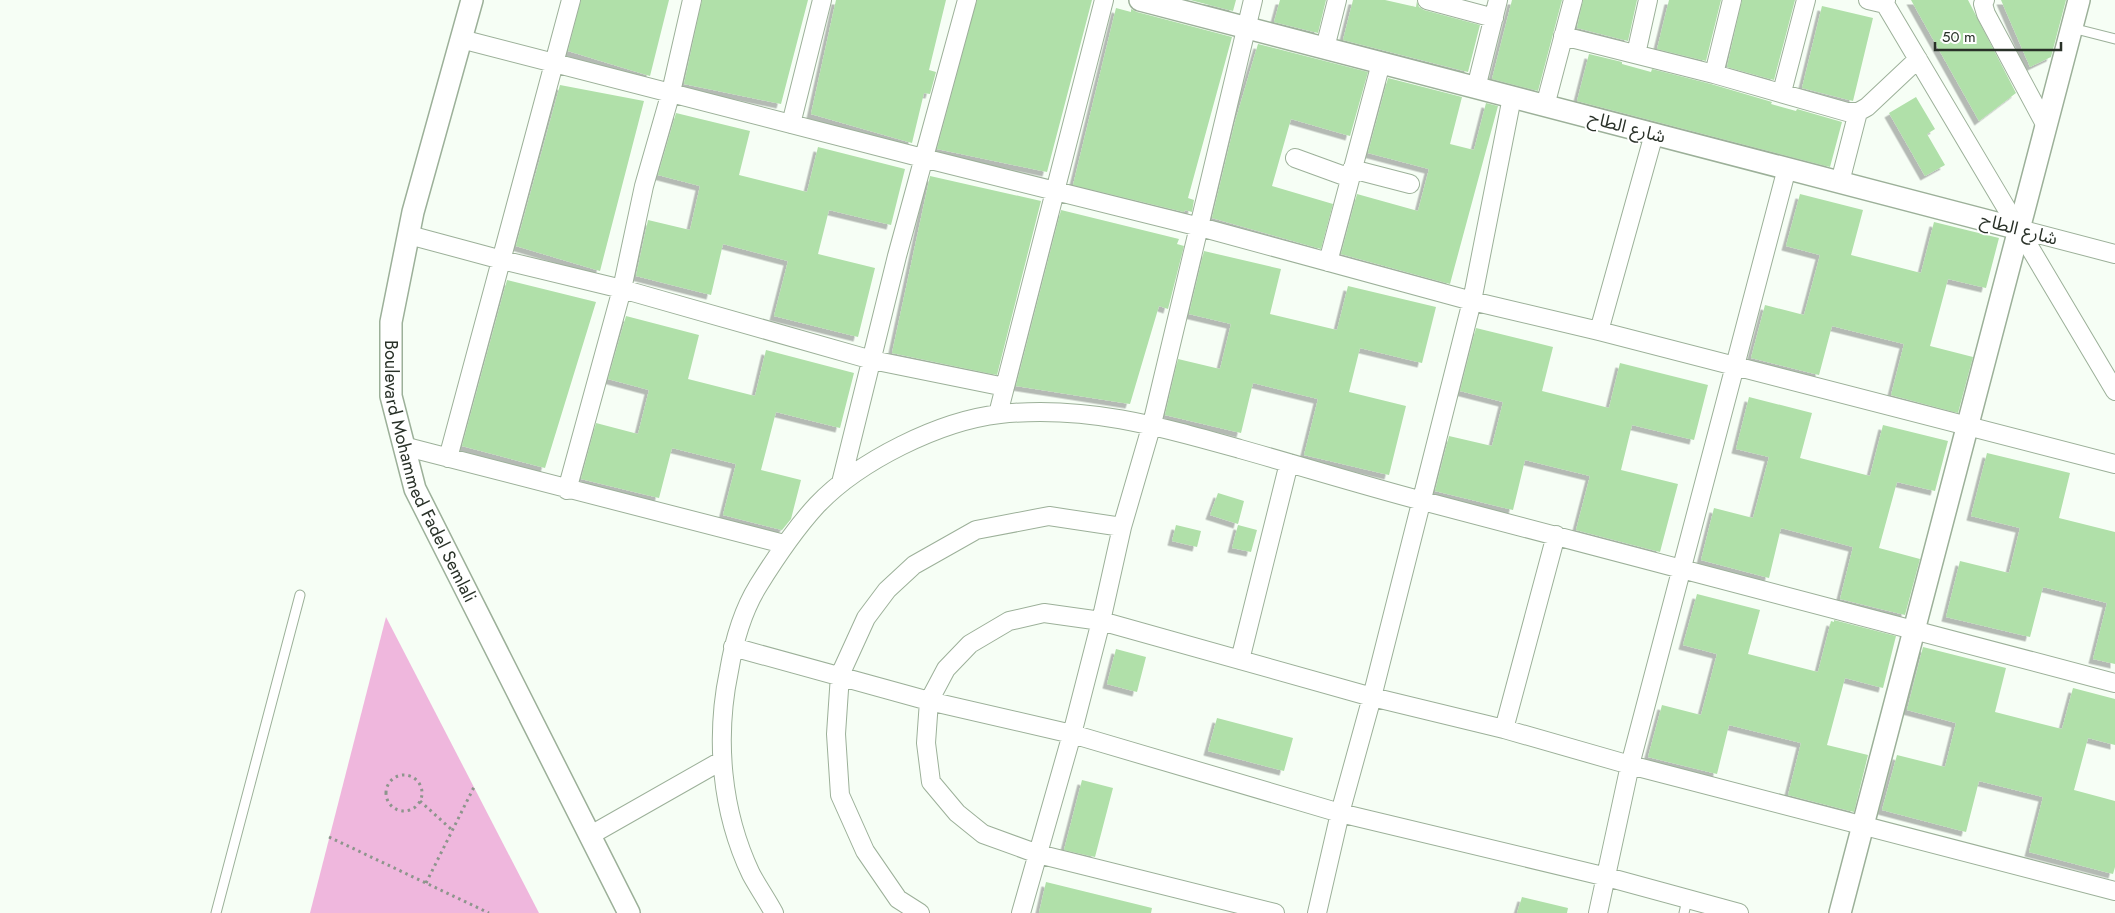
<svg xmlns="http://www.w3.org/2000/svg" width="2115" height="913" viewBox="0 0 2115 913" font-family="Jost,'Noto Sans Arabic',sans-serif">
<defs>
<filter id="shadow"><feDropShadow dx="-4.5" dy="4.5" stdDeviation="0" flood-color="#0004"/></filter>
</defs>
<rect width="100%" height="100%" fill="#f6fef5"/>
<path fill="#efb7dd" d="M386 617 539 913H310Z"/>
<path fill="#b0e0a9" filter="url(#shadow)" d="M581 0H669L650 76 568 51Z
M702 0H808L781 104 684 84Z
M836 0H946L929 70 936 72 930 94 924 93 912 143 811 114Z
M977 0H1092L1047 172 937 149Z
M1190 0H1236L1233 11Z
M1280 0H1326L1318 33 1274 22Z
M1353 0H1385L1416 7 1417 1 1419 7 1424 10 1480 25 1468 72 1343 40Z
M1512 0H1562L1538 91 1492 79Z
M1583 0H1637L1628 41 1577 28Z
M1669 0H1721L1706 61 1657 49Z
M1742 0H1795L1774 80 1727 67Z
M1911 0H1968L2016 93 1979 121Z
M2001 0H2066L2051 57 2030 67Z
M1822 6 1873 18 1853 101 1802 88Z
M1116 8 1131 12V9L1137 12 1232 37 1188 198 1194 200 1192 212 1185 210 1184 212 1073 185Z
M1258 44 1368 72 1350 136 1291 119 1272 186 1333 204 1321 249 1212 218 1235 122Z
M1589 54 1622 62V64L1651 72 1652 69 1711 84 1772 102 1771 104 1796 111 1797 109 1842 122 1830 167 1577 101Z
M1388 78 1462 97 1450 144 1474 150 1486 103 1498 106 1450 284 1341 254 1357 194 1418 211 1429 169 1368 153Z
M560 85 644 101 600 271 516 246Z
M1916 97 1935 129 1927 134 1945 165 1925 176 1889 113Z
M676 113 750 131 739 175 807 192 818 147 905 169 891 225 829 210 818 254 875 268 858 337 774 316 788 261 723 244 711 295 636 276 648 220 690 230 700 186 658 175Z
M930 176 1041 201 997 375 892 353Z
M1800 194 1863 210 1851 255 1921 273 1934 222 1999 238 1986 288 1948 279 1930 346 1973 357 1958 413 1891 395 1904 344 1832 326 1819 375 1751 358 1765 305 1804 315 1820 255 1786 246Z
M1061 210 1179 239 1177 244 1184 246 1168 309 1159 306 1130 404 1016 386Z
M1204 251 1281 269 1270 314 1337 330 1348 286 1436 307 1422 363 1360 348 1349 392 1406 406 1389 475 1304 455 1318 399 1253 383 1241 433 1165 415 1178 359 1220 369 1231 324 1189 314Z
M507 280 596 302 545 468 462 446Z
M626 316 699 335 688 379 755 396 766 350 854 373 840 428 776 412 761 470 801 480 791 519 782 530 723 515 736 464 672 448 659 498 581 479 596 423 638 434 649 390 608 379Z
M1476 328 1553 347 1542 391 1609 408 1620 363 1708 385 1694 440 1632 425 1621 470 1678 484 1660 552 1576 530 1590 476 1525 460 1513 510 1435 491 1449 436 1492 446 1503 402 1460 391Z
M1749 397 1812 413 1800 458 1870 476 1883 425 1948 441 1935 491 1897 482 1879 548 1920 559 1905 615 1840 599 1853 547 1781 528 1769 578 1701 560 1714 508 1753 518 1769 457 1736 449Z
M1987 453 2070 473 2059 518 2115 532V664L2093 659 2107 603 2043 587 2030 637 1946 617 1960 561 2009 573 2020 528 1971 516Z
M1218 493 1244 501 1238 524 1210 515Z
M1176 525 1201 531 1197 547 1172 541Z
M1238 525 1257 530 1251 552 1232 548Z
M1697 594 1760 610 1748 654 1818 672 1831 621 1834 622V620L1896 636 1883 688 1845 678 1827 745 1868 755 1854 812 1788 795 1801 743 1729 725 1717 774 1648 757 1662 705 1701 715 1717 654 1683 645Z
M1923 647 2006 668 1995 712 2062 729 2073 688 2115 699V745L2088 738 2074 790 2115 801V867L2113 874 2029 852 2043 797 1979 781 1966 832 1882 810 1897 755 1945 767 1956 723 1907 710Z
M1116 649 1146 657 1137 692 1107 684Z
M1217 718 1293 738 1284 771 1208 751Z
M1082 780 1113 788 1095 857 1064 850Z
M1046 882 1152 908 1151 913H1039Z
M1522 897 1568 908 1567 913H1517Z"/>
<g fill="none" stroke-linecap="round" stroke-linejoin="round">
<g stroke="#9cb099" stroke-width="11">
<path id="service" d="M2072 28 2115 39
M216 913 300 595
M1684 913 1687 900"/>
</g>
<g stroke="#9cb099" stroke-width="20">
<path id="minor" d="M1427 0 1494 18
M1868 0 1885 4
M1886 0 1885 4 2115 391
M1985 0 1983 4 1986 14 2046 126
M1563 36 1714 74 1847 112H1858L1867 107 1918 59
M461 39 923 158 1200 227 1472 301 1599 331 2115 464
M1325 48 1337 0
M1636 54 1648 0
M1714 74 1732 0
M1476 88 1498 0
M1782 92 1806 0
M1545 106 1573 0
M791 124 822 0
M1295 158 1350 178
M1352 169 1410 184
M1840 182 1858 112
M2019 229 2115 254
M409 235 502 260 622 289 872 360 1005 387
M1328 262 1381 63
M1599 331 1654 134
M998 414 1104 0
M403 446 784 544
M448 458 571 0
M841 483 897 256 967 0
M567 490 622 289 644 186 671 92 692 0
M733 647 929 701 1072 734 1340 813 1607 877 1739 913
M1240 660 1289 463
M1504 729 1556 535
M589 836 721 761
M774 913C767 900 758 887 751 874 721 811 715 738 729 671 734 641 742 612 758 586 776 557 794 530 817 505 859 461 939 421 1000 414 1086 405 1159 426 1240 449 1301 466 1362 485 1423 501 1654 562 1885 622 2115 683
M920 913 898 899 865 851 840 795 836 734 840 675 866 618 887 590 914 565 976 530 1049 516 1122 527
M1021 913 1072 734 1101 621 1122 527 1152 424 1253 0
M1275 913 1038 854 983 834 957 813 931 782 926 743 929 701 946 669 970 644 1009 621 1044 613 1101 621 1372 697 1504 729 1630 765 2115 891
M1317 913 1340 813 1372 697 1472 301 1512 97
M1598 913 1630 765 1787 168"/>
</g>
<g stroke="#9cb099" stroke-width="24">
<g id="tertiary">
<path id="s1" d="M472 0 413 212 391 322V396L415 489 629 913"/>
<path d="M1140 0 2019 229"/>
<path d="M1840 913 2079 0"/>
</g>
</g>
<path stroke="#8d958c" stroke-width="3" stroke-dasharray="2.5 4" stroke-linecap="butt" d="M386 793a18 18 0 1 1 36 0a18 18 0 1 1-36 0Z
M420 801 452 830
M329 837 489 913
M426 883 474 787"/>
<use href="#service" stroke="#fff" stroke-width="9"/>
<use href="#minor" stroke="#fff" stroke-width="18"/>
<use href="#tertiary" stroke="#fff" stroke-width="21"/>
</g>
<g text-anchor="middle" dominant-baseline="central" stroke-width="4" stroke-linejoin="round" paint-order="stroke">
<g font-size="18" fill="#293128" stroke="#fff">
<text transform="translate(1627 127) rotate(15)">شارع الطاح</text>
<text transform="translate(2019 229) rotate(15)">شارع الطاح</text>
<text stroke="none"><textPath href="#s1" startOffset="489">Boulevard Mohammed Fadel Semlali</textPath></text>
</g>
</g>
<path d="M1935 42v8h126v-8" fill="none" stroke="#293128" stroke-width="2.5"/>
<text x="1942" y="42" font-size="15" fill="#293128" stroke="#ffffff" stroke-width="4" paint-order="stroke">50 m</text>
</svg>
